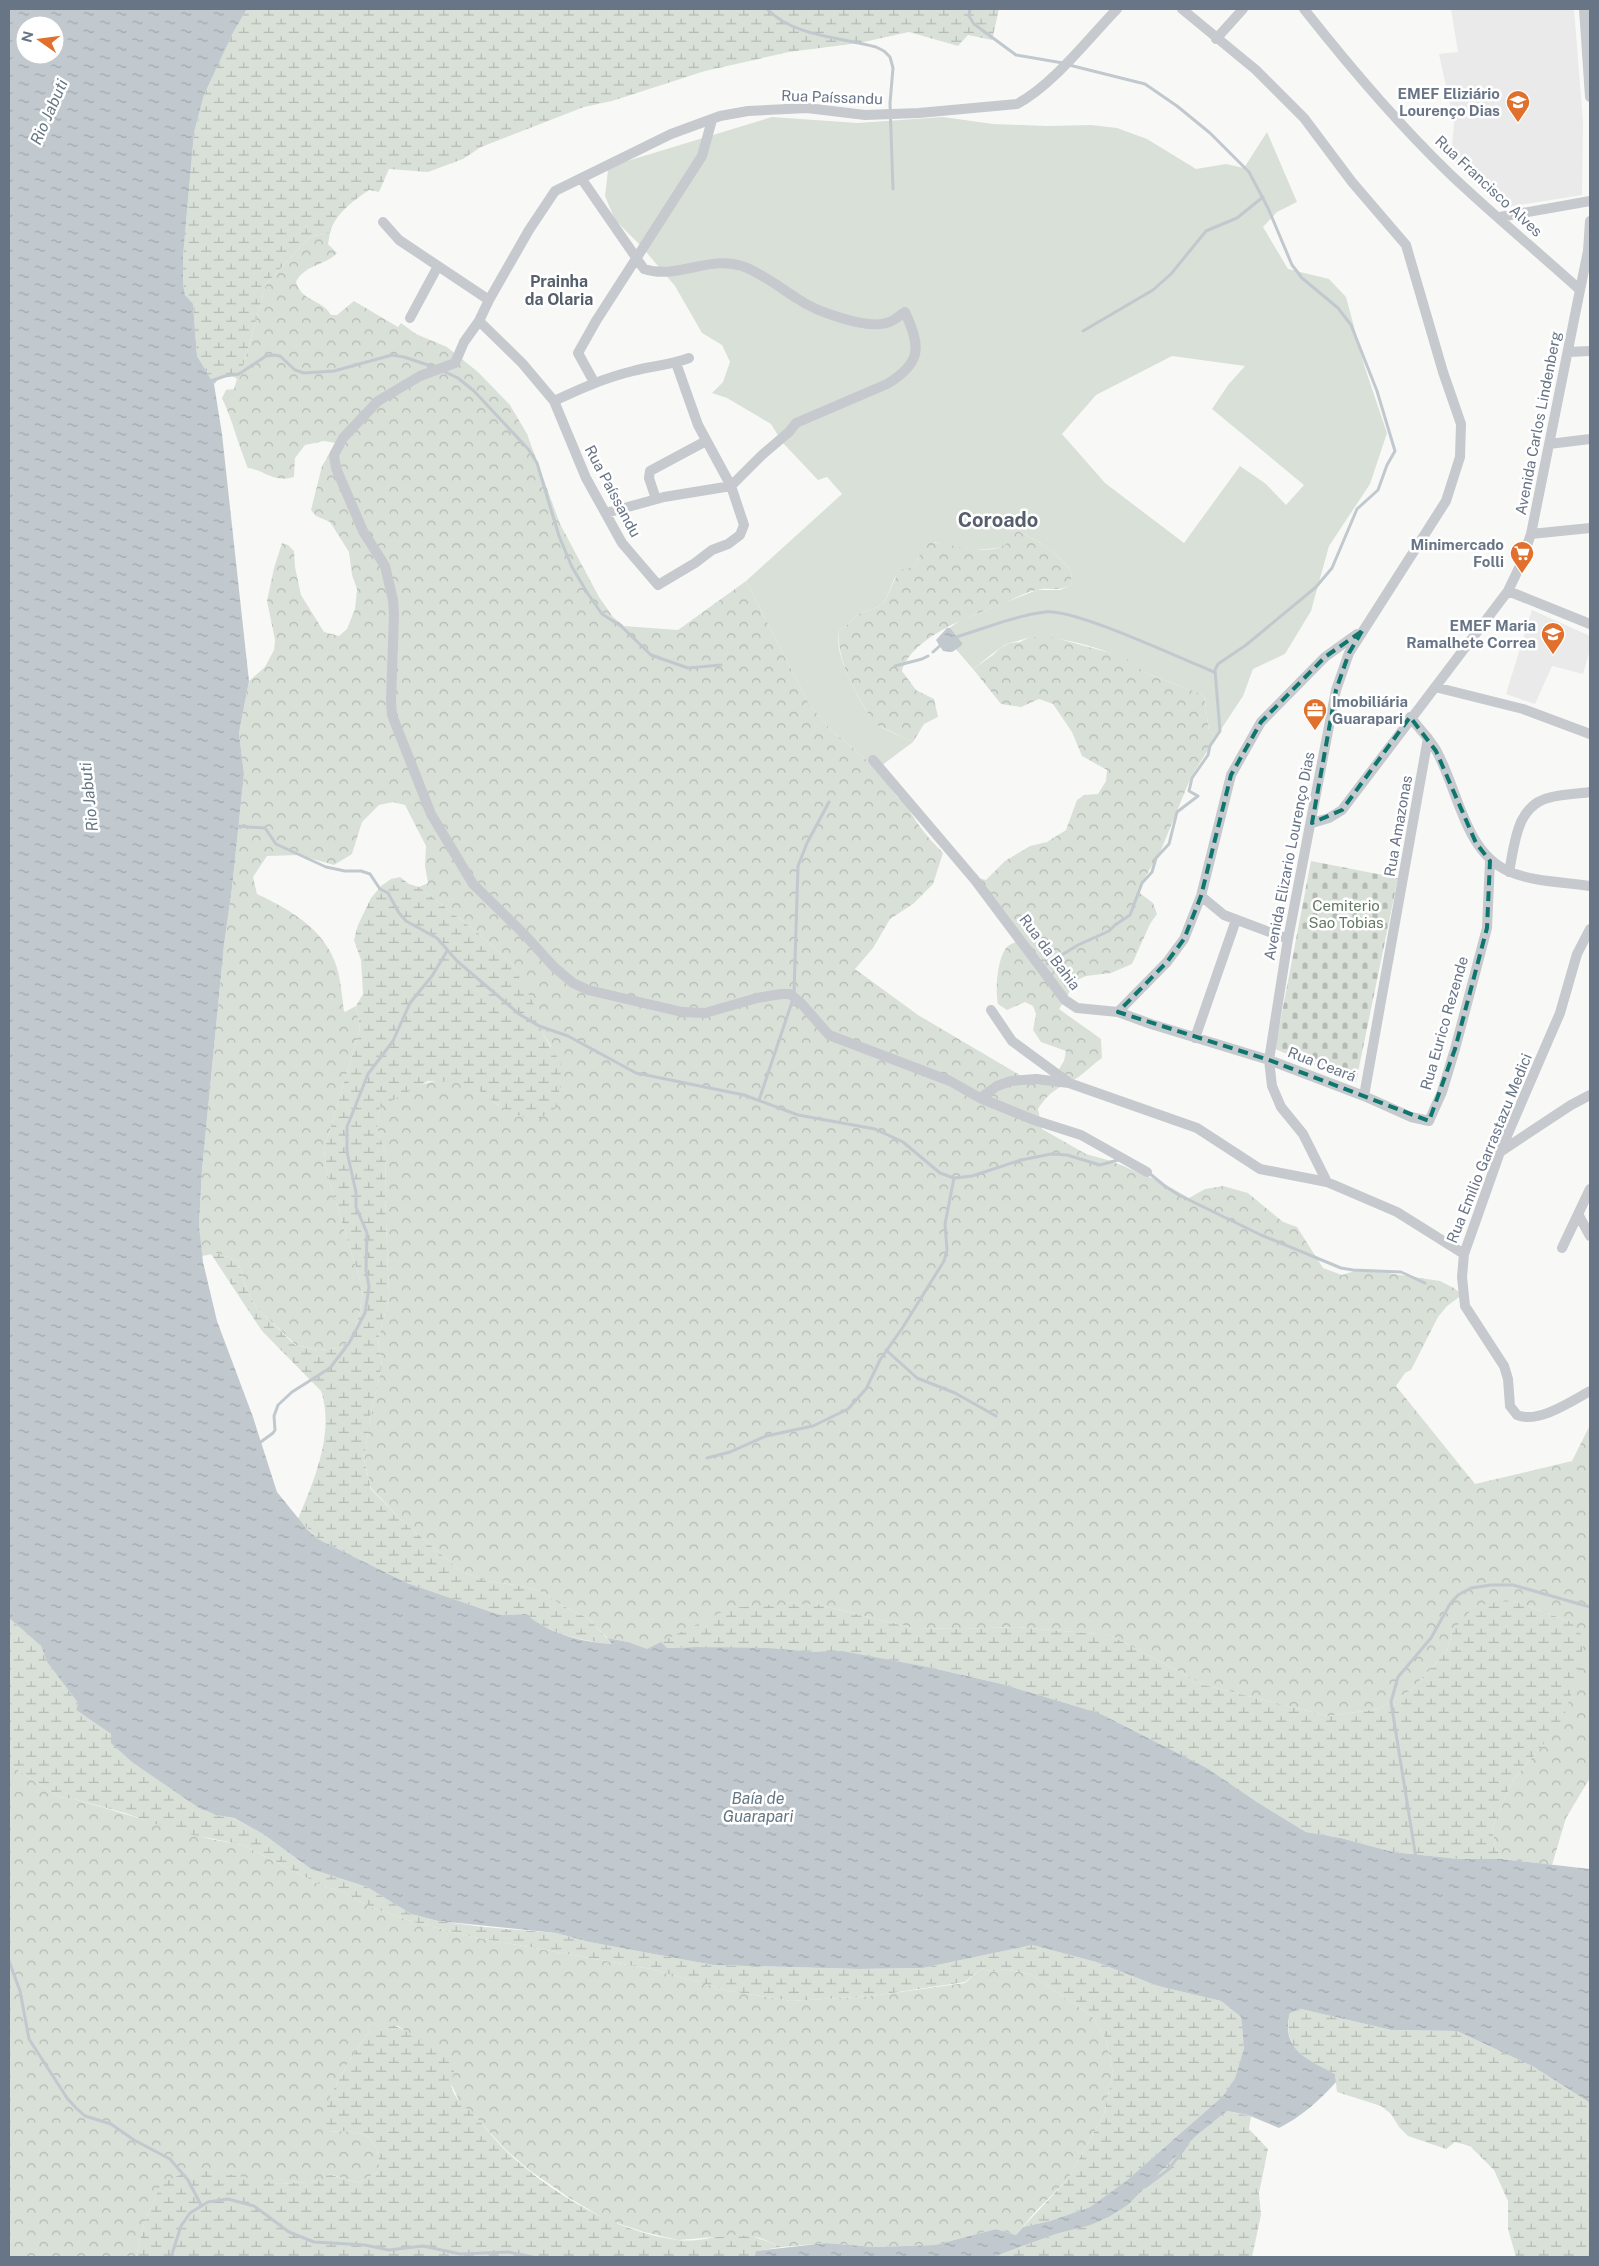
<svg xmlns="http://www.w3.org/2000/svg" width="1599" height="2266" viewBox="0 0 1599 2266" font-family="'Public Sans',sans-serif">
<defs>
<pattern id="forest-crowns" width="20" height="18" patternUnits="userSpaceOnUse" patternTransform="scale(1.25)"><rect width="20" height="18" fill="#d9e0d7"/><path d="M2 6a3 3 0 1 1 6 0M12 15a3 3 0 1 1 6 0" fill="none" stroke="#b4bab4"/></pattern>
<pattern id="wetland-marsh" width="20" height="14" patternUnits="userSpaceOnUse" patternTransform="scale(1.25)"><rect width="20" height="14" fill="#d9e0d7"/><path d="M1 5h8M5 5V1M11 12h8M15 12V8" fill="none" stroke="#b4bab4"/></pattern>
<pattern id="cemetery-stones" width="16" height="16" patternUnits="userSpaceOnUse" patternTransform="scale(1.25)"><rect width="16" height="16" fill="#d9e0d7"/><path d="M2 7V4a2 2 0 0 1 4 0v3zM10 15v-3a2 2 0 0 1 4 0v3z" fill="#b4bab4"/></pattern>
<pattern id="water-ripples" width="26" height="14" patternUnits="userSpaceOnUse" patternTransform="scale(1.25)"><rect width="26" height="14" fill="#c1c9cf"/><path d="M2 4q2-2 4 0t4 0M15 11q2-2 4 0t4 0" fill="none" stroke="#a1a8ae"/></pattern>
</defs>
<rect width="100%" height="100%" fill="#f8f9f6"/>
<path fill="#e9eae9" d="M1451 9H1574L1583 122 1582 195 1506 207 1451 158 1454 123 1439 54 1458 52Z
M1532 610 1590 636V650L1583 674 1552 666 1535 704 1506 694Z"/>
<path fill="#d9e0d7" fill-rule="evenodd" d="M772 117 858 123 943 117 993 124 1047 126 1091 125 1117 128 1147 139 1196 169 1226 164 1244 168 1267 132 1297 202 1277 212 1263 227 1288 269 1329 279 1346 297 1365 368 1387 433 1370 484 1329 546 1311 611 1285 654 1253 669 1243 696 1216 737 1209 731 1204 695 1143 672C1126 653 1058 635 1032 637 1029 637 1015 642 1010 643 1001 645 983 662 973 669L948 640 945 631 961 620 1037 590H1060L1071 585 1072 572C1056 552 1039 541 1016 530 1014 535 1013 539 1008 543 994 554 951 549 935 542L919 556 914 567 895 577 885 601 878 607 858 614 845 627 839 629C838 639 838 647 841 657 844 670 867 718 878 725 888 732 902 736 913 742L877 769 829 728 809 704 746 581 842 494 827 477 818 480 782 442 771 424 727 398 712 393 723 382 730 362 722 345 702 333 675 286 641 246 615 220 605 196 608 170 614 165ZM1172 356 1245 366 1228 385 1212 409 1304 485 1286 505 1266 484 1240 466 1184 543 1105 483 1062 434 1096 395Z"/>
<path fill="url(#forest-crowns)" d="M330 233 328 244 337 253C325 266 305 264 296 282 303 303 321 298 331 315H337L354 301 398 327 401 323 416 334 447 347 478 372 510 405 527 434 560 524 599 597 613 617 624 626 678 630 746 581 809 704 829 728 877 769 898 798 903 796C911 818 927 837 943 853L933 884 913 904 890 919 873 948 855 969 918 1015 1023 1077 1061 1084 1056 1074 1064 1061 1066 1051 1041 1042 1033 1030 1036 1014 1033 1006 1025 1002 1007 1010 998 1004C995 990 997 960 1006 948 1009 944 1016 942 1021 940L975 877 986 880 1005 861 1030 846 1047 842 1066 830 1077 800 1084 795 1098 794 1106 781 1107 770 1082 756 1072 732 1053 704 1039 699 1021 707 1001 704 973 669 993 655 1000 648 1010 643 1020 642 1030 637 1048 636 1122 656 1136 664 1143 672 1204 695 1209 731 1216 737 1191 777 1161 850 1137 891 1153 903 1157 914 1150 924 1132 964 1111 973 1086 976 1077 980 1059 1009 1101 1039 1102 1058C1093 1064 1086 1072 1077 1078 1058 1089 1051 1089 1038 1109L1042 1129 1086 1154 1111 1161 1159 1181 1189 1198 1205 1189 1223 1186 1248 1193 1283 1222 1297 1227 1323 1268 1342 1275 1361 1269 1440 1281 1454 1288 1462 1295 1447 1306 1438 1317 1411 1370 1405 1373 1396 1386 1475 1484 1572 1461 1590 1425V1778L1566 1818 1552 1865 1503 1859 1495 1847 1492 1828 1513 1780 1543 1745 1571 1622 1514 1601 1453 1630 1447 1651 1410 1691 1378 1709 1328 1716 1204 1685 1110 1635 1017 1627 963 1629 913 1628 816 1604 647 1650 628 1642 607 1638 589 1619 563 1606 540 1591 516 1585 487 1581 462 1572 401 1520 371 1488 364 1460 370 1418 382 1365 378 1340 389 1298 385 1195 386 1154 377 1129 380 1106C412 1088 436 1071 474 1087 484 1092 493 1102 502 1108L551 1046 541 1031 536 1010 512 964 478 933 419 887 428 883 425 866 426 846 405 805 393 802 379 805 362 822 352 854 334 865 299 855 267 856 253 877 257 894C291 910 326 930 337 968 341 982 342 997 344 1011L345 1012 356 1006 360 1029 324 1150 327 1174 363 1290 359 1316 351 1341 338 1348 318 1350 296 1345 255 1306 245 1285 238 1261 218 1253 202 1256 199 1225 202 1170 224 945 232 888 244 774 239 733 249 681 265 667 274 650 275 640 267 601 274 568 282 543 288 545 294 551 295 567 301 595 324 632 339 636 347 629 355 609 357 589 352 575 349 552 330 522 316 516 311 510 322 466 336 443 324 441 305 445 295 458 294 477C272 483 267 471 248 468 238 445 233 421 222 398L226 390 234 389 237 379 240 377 266 284 310 237Z
M1016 530C1040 542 1055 551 1072 572L1071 585C1054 593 1051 586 1037 590 1026 592 1015 598 1005 603 973 615 912 636 902 671L916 690 934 699 938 717 924 724 913 742 877 725 872 720C856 692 836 662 839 629L845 627 858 614 878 607 885 601 899 570 914 567 919 556 930 542C955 544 1005 564 1016 530Z
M9 1764 59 1797 74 1799 210 1839 243 1845 323 1886 343 1892 373 1908 414 1922 473 1937 651 1969 730 1991 791 2001 872 1996 965 1983 982 1968 995 1972 1004 1969 1030 1974 1092 2016 1106 2039 1113 2072 1104 2114 1068 2179 1035 2212 1016 2235 996 2229 935 2245 874 2247 826 2243 782 2247 760 2238 740 2235 678 2240 644 2232 605 2219 571 2199 529 2170 505 2149 475 2116 462 2107 436 2051 398 2026 369 2031 347 2065 331 2094 328 2132C362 2129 380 2133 379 2171L358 2183 329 2174 322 2181 280 2184 255 2180 161 2185 144 2224 136 2257H9Z"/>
<path fill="url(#wetland-marsh)" d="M247 9H999L992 40 968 35 958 46 909 32 859 43 789 52 705 71 612 101 584 107 481 147 463 159 428 172 389 169 379 192 369 190C354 200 334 215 330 233L310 237 266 284 240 377 237 379 231 375H223L214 384 197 356 193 305 185 295 183 284V257L194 133 204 95 234 31Z
M400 877 409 884 419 887 478 933 512 964 537 1010 541 1031 560 1062 561 1081 556 1108 534 1122 502 1108 476 1088 457 1082 428 1081 380 1107 377 1129 386 1154 385 1195 389 1298 378 1340 382 1365 370 1418 364 1460 371 1489 401 1520 462 1572 487 1581 516 1585 540 1591 563 1606 589 1619 612 1644C582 1641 549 1634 526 1614L500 1615 407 1583 318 1539 298 1519C314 1481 335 1432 321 1391L262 1331 211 1254 218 1253 238 1261 245 1285 255 1306 295 1345 318 1350 338 1348 351 1341 359 1316 363 1290 327 1174 324 1150 360 1029 356 1006 363 994 361 960 354 940 358 925 371 898 381 886 391 879Z
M1514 1601 1571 1622 1584 1638 1580 1667 1564 1716 1543 1745 1513 1780 1492 1828 1495 1847 1503 1859H1459L1393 1852 1341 1838 1306 1832 1257 1802 1207 1768 1099 1713 1002 1684 928 1667 842 1652H815L697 1647 666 1648 661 1642 730 1608 770 1605 816 1604 913 1628 963 1629 1017 1627 1110 1635 1204 1685 1328 1716 1378 1709 1410 1691 1447 1651 1453 1630 1470 1611 1487 1603Z
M9 1618 41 1646 47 1662 78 1703 76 1710 111 1734 167 1785 199 1808 216 1815 233 1818 263 1834 311 1869 367 1887 411 1914 438 1921 484 1927 556 1933 589 1942 713 1965 859 1969 923 1968 1032 1945 1096 1962 1158 1986 1221 2001 1241 2017 1244 2048 1235 2078 1223 2096 1126 2181 1090 2207 1050 2221 1023 2227 1068 2179 1104 2114 1113 2072 1106 2039 1092 2016 1030 1974 1004 1969 995 1972 982 1968 965 1982 872 1996 791 2001 730 1991 651 1969 473 1937 414 1922 373 1908 343 1892 323 1886 243 1845 179 1832 125 1813 74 1799 59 1797 9 1764Z
M1301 2009 1391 2030 1457 2031 1534 2067 1590 2103V2257H1516L1508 2229V2201L1494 2170 1470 2146 1455 2142 1446 2149 1408 2136 1399 2127 1391 2114 1381 2106 1337 2092 1335 2074C1307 2061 1281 2048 1290 2013Z
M381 2022C410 2028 433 2048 455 2066 454 2073 450 2083 452 2089 457 2102 467 2108 476 2117 486 2128 494 2139 504 2149 548 2192 615 2232 677 2240 698 2243 720 2234 741 2235 756 2236 768 2242 782 2247L756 2251 754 2257H136L144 2224 161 2184 181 2174 207 2170 280 2184 321 2181 328 2174 358 2183 379 2171C380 2133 362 2129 328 2132L323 2120 331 2094 347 2065 369 2031Z
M1227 2111 1251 2116 1249 2129 1268 2149 1259 2193 1261 2215 1252 2257H993L1056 2234 1091 2225 1109 2217 1128 2205 1196 2136Z"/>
<path fill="url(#cemetery-stones)" d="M1311 861 1398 878 1356 1082 1275 1049Z"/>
<path fill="url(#water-ripples)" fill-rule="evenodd" d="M9 9H247L234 31 204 95 194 133 183 257V284L185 295 193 304 197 356 214 384 222 434 249 681 239 733 244 774 232 888 224 945 202 1170 199 1225 203 1262 217 1321 253 1417 277 1492 307 1529 318 1539 407 1583 500 1615 526 1614C549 1634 582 1642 612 1644L607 1638 628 1642 647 1649 661 1642 667 1648 697 1647 767 1648 815 1652 842 1651 928 1667 1002 1684 1099 1713 1207 1768 1257 1802 1306 1832 1341 1838 1393 1852 1459 1859H1502L1590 1869V2103L1534 2067 1457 2031 1391 2030 1301 2009 1290 2013C1280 2049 1308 2060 1335 2074L1336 2082C1320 2100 1301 2117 1279 2128L1248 2115 1227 2111 1196 2136 1128 2205 1109 2217 1091 2225 1056 2234 993 2257H754L756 2251 826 2243 874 2247 935 2245 996 2229 1016 2235 1023 2227 1050 2221 1090 2207 1126 2181 1223 2096 1235 2078 1244 2048 1241 2017 1221 2001 1158 1986 1096 1962 1032 1945 923 1968 859 1969 713 1965 589 1942 556 1933 438 1921 411 1914 367 1887 311 1869 263 1834 234 1818 216 1815 199 1808 132 1762 111 1743V1734L76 1710 78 1703 47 1662 41 1646 9 1618ZM25 25H55V55H25Z
M947 628H950L962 643 961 646 952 652 943 651 936 640Z"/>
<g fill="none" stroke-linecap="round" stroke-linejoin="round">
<path stroke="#c1c9cf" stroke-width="3" d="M767 9C794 37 841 37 876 47L884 51 890 57 893 68 890 103 893 189
M970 9 969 16 974 24 1016 55 1063 63
M1083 331 1153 290 1171 274 1206 231 1237 218 1263 197
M443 371 458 378 474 391 529 450 537 463 559 536 572 567 588 594 602 614 621 626 651 655 688 668 721 665
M208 382 225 376 239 374 266 356 274 355 280 356 295 370 304 373 334 371 392 355 404 357 434 367
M953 638C983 629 1014 616 1045 612 1074 608 1181 659 1214 672
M933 652 943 643
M895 666 922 659 928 656
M234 826 265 828 276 844 326 867 345 871H361L370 874 380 889 388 893 399 913 406 921 437 938 457 961 519 1014 539 1026 568 1036 636 1073 744 1095 798 1115 875 1129 903 1142 940 1173 954 1178 972 1176 1021 1160 1051 1154 1067 1155 1100 1165 1118 1160
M1047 964 1078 945 1109 931 1115 925 1130 915 1142 883 1152 872 1156 858 1169 844 1177 812 1198 796 1189 791 1192 778 1208 755 1210 746 1220 731 1215 670 1218 664 1246 645 1316 587 1332 568 1357 509 1378 490 1387 465 1395 451 1377 391 1351 325 1338 308 1302 278 1292 265 1268 208 1249 172 1210 133 1177 106 1145 84 1069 65
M794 993 798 866 807 843 829 802
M759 1100 793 999
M1149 1173 1166 1187 1179 1195 1261 1235 1341 1268 1353 1270 1401 1272 1425 1283
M886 1350 917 1378 955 1393 996 1416
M258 1444 273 1433 275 1430 274 1416 278 1405 292 1392 330 1368 349 1343 365 1313 369 1287 366 1270 367 1233 356 1207V1192L347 1152V1127L368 1074 393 1041 410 1003 432 976 447 951
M707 1458 730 1452 766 1436 813 1426 848 1409 866 1389 880 1360 903 1327 944 1261 947 1250 945 1224 954 1178
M1416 1858 1391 1702 1398 1677 1431 1638 1450 1604 1458 1595 1471 1588 1491 1585H1513L1590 1607
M9 1961 20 1991 29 2039 67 2098 76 2108 85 2116 111 2124 134 2140 170 2159 188 2180 201 2205
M1145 2187 1169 2169 1188 2143
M171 2257 181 2226 190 2213 208 2202 228 2199 254 2206 289 2232 314 2242 365 2245 389 2250 423 2246 460 2254 508 2252 533 2257"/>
<path stroke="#c6c9cd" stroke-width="10" d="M1117 9C1088 39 1053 85 1017 104L919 113 865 115 807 108 748 111 720 116 671 134 555 191 529 230 489 300 479 321 464 342 455 363 420 376 378 401 343 438 334 455 336 468 363 531 385 566 393 600 394 614 391 701 392 715 431 814 473 884 524 934 554 967 573 983 588 990 682 1012 705 1013 757 998 781 994H790L801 1003 829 1035 950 1081 980 1098 1034 1120 1081 1135 1147 1172
M1182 9 1256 70 1304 118 1352 182 1406 245 1443 372 1461 424 1460 457 1446 501 1349 653 1336 690 1288 939 1269 1060 1272 1086 1281 1107 1303 1134 1327 1182
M1304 9C1349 66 1397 123 1450 174 1492 214 1537 251 1580 290
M1584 9 1590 97
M1216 39 1243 9
M581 178 644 269C677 280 709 255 742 266 760 272 782 289 798 299 815 311 869 331 889 322 895 320 900 315 905 312 921 347 922 363 887 384L796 423 789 432 762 455 731 486 664 497 606 513
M1500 217 1590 201
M383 222 399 240 489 300
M410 318 438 266
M479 321 522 363 554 401 586 478 622 543 658 585 695 563 712 550 728 544 740 535 744 525 731 486 698 425 676 363
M1568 352 1590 351
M594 382 578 353 596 321 702 156 712 120
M554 401C580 389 604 378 633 371 651 366 671 365 689 358
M1549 444 1590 439
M656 499 649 478 650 471 706 441
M1531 534 1590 528
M1508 591 1590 624
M1435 687 1523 709 1590 734
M1410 717C1419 728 1429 738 1436 750 1458 789 1464 851 1508 871 1532 882 1564 882 1590 886
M873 760 975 880 1065 1000 1077 1008 1118 1012 1151 1024 1269 1060 1364 1096 1411 1117 1429 1121 1442 1092 1455 1049 1487 928 1490 861
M1312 823 1329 818 1342 810 1508 591 1519 568 1531 534 1580 290 1588 251 1590 221
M1509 872C1515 843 1516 804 1552 797 1564 794 1578 794 1590 792
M1201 896 1224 915 1288 939
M1590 929 1577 954 1560 1013 1500 1152 1464 1254 1462 1277 1465 1306 1504 1366 1508 1379 1510 1406 1517 1415C1538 1424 1572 1401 1590 1391
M991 1010 1012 1041 1068 1082
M1118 1012 1167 962 1184 939 1201 896 1231 775 1261 722 1325 657 1357 634
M1195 1038 1236 920
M1364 1096 1428 738
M980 1098 997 1086 1011 1081 1036 1079 1069 1083 1197 1128 1260 1169 1327 1182 1397 1212 1464 1254
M1500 1152 1571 1105 1590 1095
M1578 1214 1590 1236
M1562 1248 1590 1189"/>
</g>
<path fill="none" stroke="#0f766e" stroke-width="4" stroke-dasharray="10 6" stroke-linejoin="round" d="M1362 631 1349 653 1336 690 1312 823 1342 810 1410 717 1436 751 1476 843 1490 861 1487 928 1455 1049 1429 1121 1269 1060 1118 1012 1167 962 1184 939 1201 896 1231 775 1261 722 1325 657Z"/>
<defs>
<g id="school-pin" transform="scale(1.25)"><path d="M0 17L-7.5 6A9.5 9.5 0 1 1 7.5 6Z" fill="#e2702d" stroke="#fff"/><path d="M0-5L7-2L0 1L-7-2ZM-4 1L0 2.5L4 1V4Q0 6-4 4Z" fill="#fff"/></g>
<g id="supermarket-pin" transform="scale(1.25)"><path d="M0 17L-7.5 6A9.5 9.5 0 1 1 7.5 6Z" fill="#e2702d" stroke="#fff"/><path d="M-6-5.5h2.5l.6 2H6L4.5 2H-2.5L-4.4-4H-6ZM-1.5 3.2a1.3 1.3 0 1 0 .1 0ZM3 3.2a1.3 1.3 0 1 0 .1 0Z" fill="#fff"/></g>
<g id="office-pin" transform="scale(1.25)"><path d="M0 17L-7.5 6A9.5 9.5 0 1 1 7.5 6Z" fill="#e2702d" stroke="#fff"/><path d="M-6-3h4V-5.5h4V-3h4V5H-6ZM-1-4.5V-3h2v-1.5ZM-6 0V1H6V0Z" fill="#fff"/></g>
</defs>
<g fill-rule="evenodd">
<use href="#school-pin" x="1518" y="102"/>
<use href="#supermarket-pin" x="1522" y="553"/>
<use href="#school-pin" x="1553" y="634"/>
<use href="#office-pin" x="1315" y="710"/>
</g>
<g text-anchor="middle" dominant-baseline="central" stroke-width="5" stroke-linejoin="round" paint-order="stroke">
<g font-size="15" font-weight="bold" fill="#687587" stroke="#fff" text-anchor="end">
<text x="1500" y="93">EMEF Eliziário<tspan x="1500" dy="17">Lourenço Dias</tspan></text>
<text x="1504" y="544">Minimercado<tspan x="1504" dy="17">Folli</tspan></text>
<text x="1536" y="625">EMEF Maria<tspan x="1536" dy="17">Ramalhete Correa</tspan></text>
<text x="1332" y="701" text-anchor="start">Imobiliária<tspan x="1332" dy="17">Guarapari</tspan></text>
</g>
<g font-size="15" fill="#687587" stroke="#fff">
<text transform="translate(832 97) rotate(2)">Rua Paíssandu</text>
<text transform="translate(1489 186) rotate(43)">Rua Francisco Alves</text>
<text transform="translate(1538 423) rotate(-79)">Avenida Carlos Lindenberg</text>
<text transform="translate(613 491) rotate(62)">Rua Paíssandu</text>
<text transform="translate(1398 826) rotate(-80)">Rua Amazonas</text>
<text transform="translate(1289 856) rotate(-79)">Avenida Elizario Lourenço Dias</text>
<text transform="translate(1050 952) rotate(53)">Rua da Bahia</text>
<text transform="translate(1444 1023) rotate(-74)">Rua Eurico Rezende</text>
<text transform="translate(1322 1064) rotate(21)">Rua Ceará</text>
<text transform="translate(1489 1148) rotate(-68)">Rua Emilio Garrastazu Medici</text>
</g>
<g font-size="15" fill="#647963" stroke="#fff">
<text x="1346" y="905">Cemiterio<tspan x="1346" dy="17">Sao Tobias</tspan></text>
</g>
<g font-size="16" font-style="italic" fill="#647682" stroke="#fff">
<text transform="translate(49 112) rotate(-66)">Rio Jabuti</text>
<text transform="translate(89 797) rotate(-96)">Rio Jabuti</text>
<text x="758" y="1798">Baía de<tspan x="758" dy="18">Guarapari</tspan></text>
</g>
<g font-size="16" font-weight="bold" fill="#565f6c" stroke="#fff">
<text x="559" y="281">Prainha<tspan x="559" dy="18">da Olaria</tspan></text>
</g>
<g font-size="20" font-weight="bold" fill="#565f6c" stroke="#fff">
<text x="998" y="520">Coroado</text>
</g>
</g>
<rect width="1599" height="2266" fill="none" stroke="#687587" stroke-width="20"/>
<g transform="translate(40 40) rotate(284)"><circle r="24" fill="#ffffff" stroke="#c3c8cf"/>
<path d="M0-4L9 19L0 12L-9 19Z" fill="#e2702d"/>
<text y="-8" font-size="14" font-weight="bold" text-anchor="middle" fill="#687587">N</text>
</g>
</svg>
